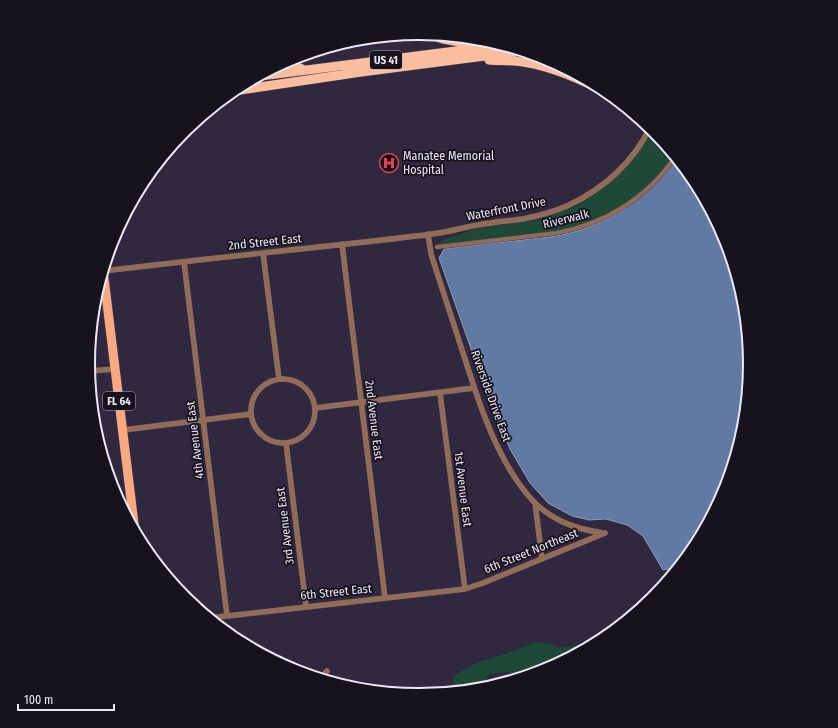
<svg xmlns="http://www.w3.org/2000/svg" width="838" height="728" viewBox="0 0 838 728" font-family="'Fira Sans Condensed',sans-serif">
<rect width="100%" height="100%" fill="#30283f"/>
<path fill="#1e4937" d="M653 130 676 158 653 186 645 194 623 210 604 220 592 225 574 232 555 236 436 249 438 244 443 240 472 230 493 226 538 220 558 213 573 207 587 199 601 189 623 171 647 139Z
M536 642 550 644 560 648 592 642 591 646 545 670 519 678 508 672 498 673 487 675 488 687 483 689 454 692 453 677 465 669 479 662 502 655Z"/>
<path fill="#617aa3" stroke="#8b9bbc" d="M676 158 694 180 725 238 744 300 750 364 744 429 725 491 694 548 679 567 663 570 643 536 627 525 606 519 589 520 572 516 548 503 530 483 510 449 488 397 439 258 444 249C467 246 491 243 514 241 530 239 546 238 562 235 611 224 647 198 676 158Z"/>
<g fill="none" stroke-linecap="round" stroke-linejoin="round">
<g stroke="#4a4359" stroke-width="5">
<path id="pedestrian" d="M437 247 556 233C605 224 647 198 675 157"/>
</g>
<g stroke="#4a4359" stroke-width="6">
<path id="minor" d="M428 234 431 254C442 288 453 322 464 356 476 393 487 429 506 463 514 477 523 491 535 503 555 522 577 529 603 533
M342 244 385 598
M263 253 279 379
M184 262 227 616
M103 271C172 263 241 255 310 248 353 243 397 239 439 233 452 231 465 227 478 225 493 222 508 221 523 219 538 216 554 212 569 205 603 189 634 162 650 127
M89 371 115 369
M251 411a32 32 0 1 1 64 0a32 32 0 1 1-64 0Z
M440 393 465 589
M315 408 474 388
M123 430 251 414
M286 443 306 606
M535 503 542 559
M124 511H133
M209 618 465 589 483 583 605 533
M321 678 327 671"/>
</g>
<g stroke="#4a4359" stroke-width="10">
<path id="primary" d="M103 270 135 532"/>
</g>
<g stroke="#4a4359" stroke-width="10">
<path id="trunk" d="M429 34 443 39 477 45
M289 60 294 65 304 70
M489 60C502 61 515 60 529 63 556 68 581 80 607 92
M260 76 503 45
M233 91 361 72 523 51"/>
</g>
<use href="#pedestrian" stroke="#936c58" stroke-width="4"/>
<use href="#minor" stroke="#936c58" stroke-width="5.5"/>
<use href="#primary" stroke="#f9a97f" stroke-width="9"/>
<use href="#trunk" stroke="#fabe9f" stroke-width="9"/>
</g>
<defs>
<g id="hospital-ring" transform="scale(1)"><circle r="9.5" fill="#16131e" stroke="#e0444e" stroke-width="1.5"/><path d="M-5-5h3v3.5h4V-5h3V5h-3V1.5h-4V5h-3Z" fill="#e0444e"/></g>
</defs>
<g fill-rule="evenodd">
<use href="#hospital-ring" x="389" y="163"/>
</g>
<g text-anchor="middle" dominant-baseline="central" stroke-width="3.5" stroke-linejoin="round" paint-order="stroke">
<g fill="#16131e" stroke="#aca7b6" stroke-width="1">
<rect x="370" y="51" width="32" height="18" rx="3"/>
<rect x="103" y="392" width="32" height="18" rx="3"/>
</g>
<g font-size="11" font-weight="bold" fill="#ece7f7">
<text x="386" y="60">US 41</text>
<text x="119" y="401">FL 64</text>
</g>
<g font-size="12" fill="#ece7f7" stroke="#16131e" text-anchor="start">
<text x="403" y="156">Manatee Memorial<tspan x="403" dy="14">Hospital</tspan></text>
</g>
<g font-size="12" fill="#ece7f7" stroke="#16131e">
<text transform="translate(506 209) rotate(-11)">Waterfront Drive</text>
<text transform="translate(566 219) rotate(-14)">Riverwalk</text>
<text transform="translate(265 242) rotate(-6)">2nd Street East</text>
<text transform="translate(491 396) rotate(70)">Riverside Drive East</text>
<text transform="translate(374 420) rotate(83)">2nd Avenue East</text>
<text transform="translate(195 440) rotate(-97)">4th Avenue East</text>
<text transform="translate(463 489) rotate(83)">1st Avenue East</text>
<text transform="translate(285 526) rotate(-97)">3rd Avenue East</text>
<text transform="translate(531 551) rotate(-22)">6th Street Northeast</text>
<text transform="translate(336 592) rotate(-6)">6th Street East</text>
</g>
</g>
<path d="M0 0H838V728H0ZM95 364a324 324 0 1 1 648 0a324 324 0 1 1-648 0Z" fill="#16131e" fill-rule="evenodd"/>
<path fill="none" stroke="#ece7f7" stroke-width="2" d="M95 364a324 324 0 1 1 648 0a324 324 0 1 1-648 0Z"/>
<path d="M18 704v6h96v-6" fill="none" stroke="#ece7f7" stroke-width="2"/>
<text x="24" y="704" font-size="12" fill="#ece7f7" stroke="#16131e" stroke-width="3" paint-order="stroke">100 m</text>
</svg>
